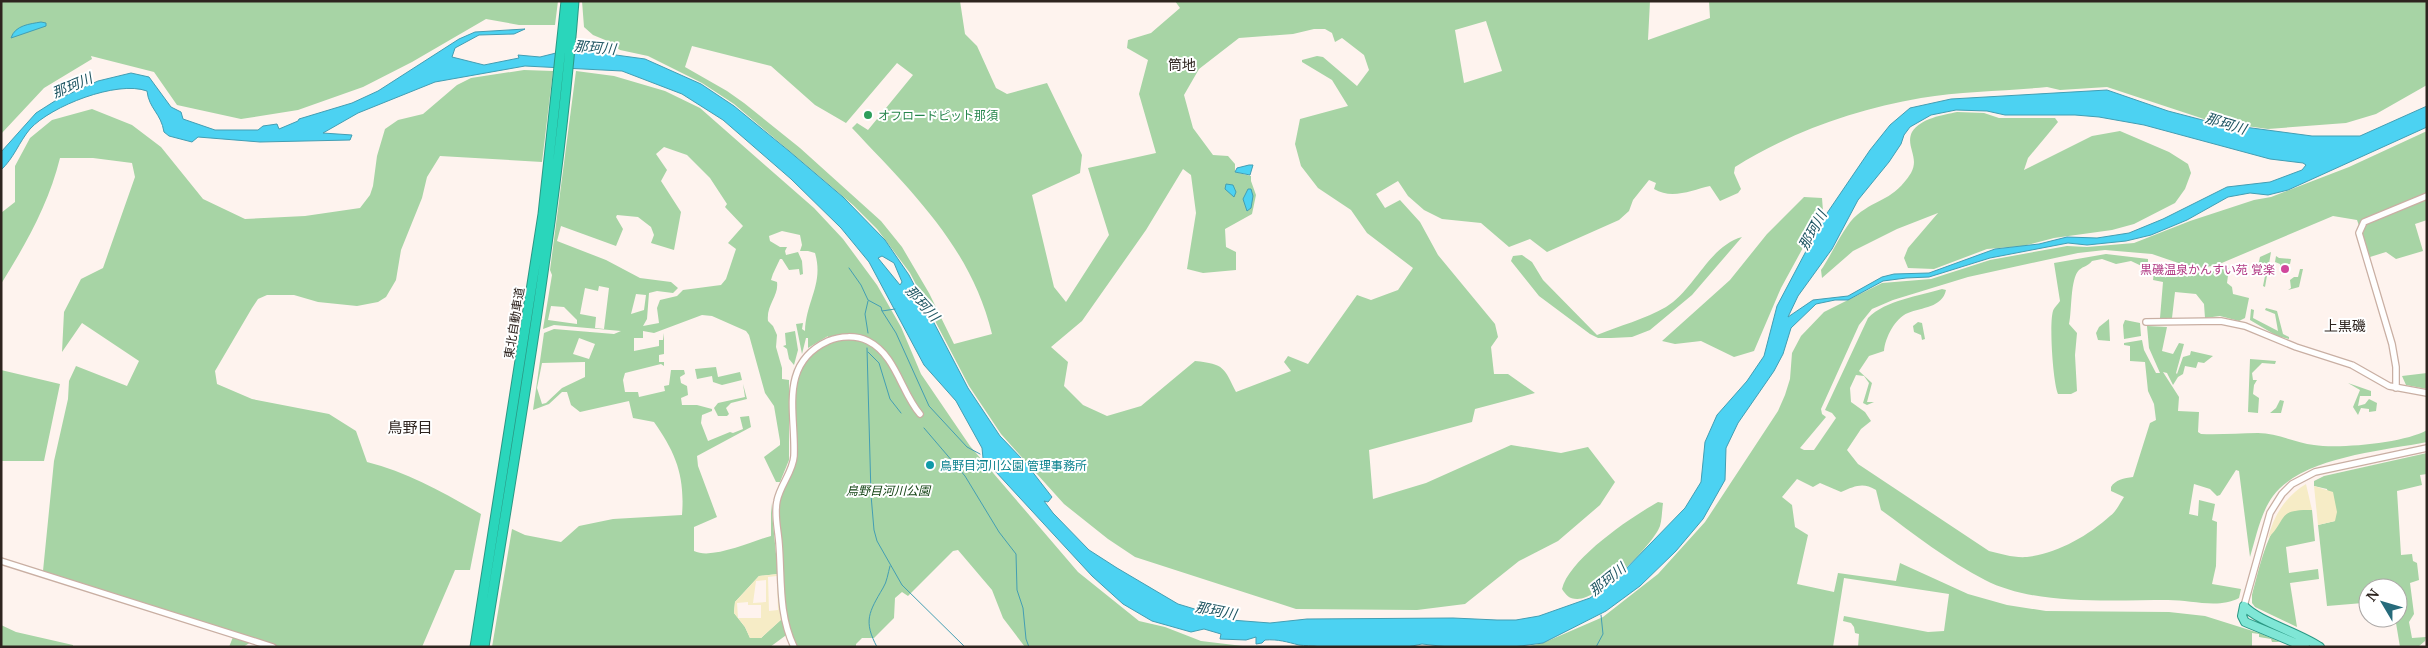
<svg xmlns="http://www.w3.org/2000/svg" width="2428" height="648" viewBox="0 0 2428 648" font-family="'Noto Serif','Noto Sans JP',serif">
<rect width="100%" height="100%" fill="#fef3ee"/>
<path fill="#a7d4a5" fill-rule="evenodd" d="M1 1H558L555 25H519L486 19 412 62 363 87 298 110 241 119 177 105 154 72 91 56 92 59 44 88 1 134Z
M582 1H960L965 34 977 46 996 88 1007 94 1047 83 1082 155 1080 173 1032 195 1054 287 1066 302 1109 235 1088 168 1156 153 1139 94 1148 60 1127 48 1128 40 1151 33 1180 8 1175 1H1650L1648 40 1710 18 1709 1H2427V85L2376 114 2346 123 2268 129 2210 121 2107 87 2060 90 2047 87C2006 91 1962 91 1921 98 1856 109 1791 132 1735 167L1734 173 1741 189 1738 193 1720 201 1710 186C1692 190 1672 200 1654 189L1656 183 1649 180 1633 200 1629 211 1619 220 1547 252 1530 239 1509 247 1481 223 1442 219 1424 210 1408 196 1398 181 1376 194 1385 208 1400 200 1420 222 1438 255 1495 324 1498 337 1491 347 1494 374H1508L1535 393 1475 409 1472 422 1369 450 1373 499 1426 483 1511 445 1561 453 1588 447 1615 482 1600 505 1558 541 1519 561 1465 604 1417 610 1296 609 1135 557 1108 539 1064 504 1001 434 969 386 910 273 877 229 853 205 734 104 702 83 648 56 620 50 610 42 593 35 584 27ZM1486 21 1502 71 1464 83 1455 30ZM1314 29H1325L1332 33 1335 42 1342 38 1364 55 1369 70 1357 86 1323 57 1317 56 1302 60V62L1332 80 1348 106 1300 119 1295 144 1301 166 1318 188 1351 210 1367 233 1413 268 1398 290 1371 300 1357 295 1308 364 1288 356 1284 362 1291 371 1236 392C1224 368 1225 364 1195 361L1141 406 1107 416 1083 405 1064 386 1068 362 1051 347 1082 321 1146 230 1183 169 1191 175 1196 213 1187 269 1203 273 1236 270V252L1226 247 1225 229 1252 214 1256 195 1251 181V176L1235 172V164L1228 156 1213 155 1193 128 1184 95 1199 69 1239 38 1293 34ZM692 46 771 66 815 105 846 123 897 63 913 75 868 130 857 123 852 128C911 191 971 247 992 334L954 344 929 293 902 247 881 221 800 148 744 103 727 91 685 67Z
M524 70 553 71 542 162 440 156 427 177 422 198 401 250 396 280 386 297 378 302 357 306 318 302 294 295H267L258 299 252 308 215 371 217 384 252 399 329 414 356 431 367 462C408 472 444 493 481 514L470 570H455L422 647H279L256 639 243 647H229L235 632 43 571 54 461 68 399 69 381 76 366 127 386 139 361 82 323 62 352 64 312 81 279 103 268 135 177 132 163 93 158H60C49 203 26 244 1 284V213L15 202V166L30 138 52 120 92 109 132 125 161 147 203 199 245 219 305 216 360 208 370 195 373 186 377 156 385 129 398 120 423 114 457 85 471 78Z
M576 71 614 76 665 91 700 108 814 208 843 239 877 285 901 327 921 374 970 446 1078 572 1139 621 1165 627 1201 641 1251 647H1025L1003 618 992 590 958 550 953 551 908 596 902 592 895 598 894 618 874 638H862L856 644V647H796L789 633 770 647H492L512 529 525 535 561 542 579 526 613 519 682 515C685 476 676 453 654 422L633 418 629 401 580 412 571 405 567 392H562L549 404 533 410 544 333 554 329 614 334 621 331 554 325 543 329 552 275 550 270ZM664 147 687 155 710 178 727 204 725 207 743 226 728 243 736 249 726 279 721 285 683 290 677 296 660 300 657 308 659 323 643 326 647 319 649 293 657 291 673 293 678 288 671 282 640 278 606 260 557 241 561 226 616 246 623 229 616 217 617 215 638 217 651 227 654 235 651 243 674 250 681 212 661 181 667 170 656 154ZM782 231 800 235 802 245 800 251H808L815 253C824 284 806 301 805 331L802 329 803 323 796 324 802 354 806 338H808V348L828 336C821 350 809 355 802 368 790 395 798 427 796 455 795 472 782 482 780 498 777 513 779 528 780 543 782 568 783 592 785 616L761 638H750L745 627 734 613 735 602 759 576 778 574 771 503V536C752 541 712 560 694 551V527L717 517 698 466 697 456 751 427 749 416 740 417 743 429 733 433 730 432 708 441 701 423 702 415 712 411V409L697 405H682L681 398 688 395 687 386 681 383 680 377 685 374 684 370H671L669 385 664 386 665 391 639 397 638 392H625L623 380 625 373 661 364 664 366V362H659V355L664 354V333L663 340H659V346L634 351V338H643V331L654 333 702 315 712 316 746 331 749 335 765 393 774 406 780 441V445L764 457 776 482H780L789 460V380L782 379V368L776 347 777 335 773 326 768 321C766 305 779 296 777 282L771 280C773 272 777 266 780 259H782L789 270 799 269 800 275 803 274 802 261 798 252 786 255 785 251 787 247H780L770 241 769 236ZM599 286 609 288 604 329 595 328 596 317 580 314 585 288 598 291ZM636 294 646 295 644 310 631 314ZM551 306 564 307 577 320V324L548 320ZM579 338 595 344 589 359 573 354ZM585 362V377L562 388 546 403 542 404 537 388 542 363Z
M1957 112 1984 113 1999 118H2055L2058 122 2028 158 2024 170 2092 136 2120 131 2169 152 2188 164 2191 173 2185 189 2175 203 2134 224 2112 230 2054 238 2023 246 1987 249 1934 269 1908 268 1904 258 1908 248 1938 213 1897 229 1853 251 1822 278 1821 270C1831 256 1845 224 1857 215 1879 197 1893 201 1911 173 1920 157 1905 146 1912 132 1921 118 1943 115 1957 112Z
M2427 131V220L2415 224 2423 251 2396 259 2386 252 2370 257 2357 220 2333 216 2217 265 2201 268 2190 267 2152 254 2105 250 2078 253 1968 277 1893 300 1872 309 1859 325 1821 409 1822 414 1826 417 1800 448 1804 450H1814L1836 418 1832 413 1825 410 1868 318C1886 300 1919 296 1942 289L1946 290C1942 308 1922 307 1908 313 1895 318 1885 338 1884 351L1869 356 1859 371 1872 383 1867 402H1874L1867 405 1863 403 1869 383 1864 376 1856 375 1850 388 1851 402 1865 412 1871 421 1861 429 1847 450 1858 464 1989 551C2001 554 2014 558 2027 557 2056 554 2088 536 2110 516 2116 512 2120 503 2124 497L2111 491V487C2115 480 2124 478 2133 477L2150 423 2156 420 2154 404 2148 391 2145 362 2130 361V346L2124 345V343L2142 340 2144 350 2156 373H2160L2149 348 2147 326 2167 327 2162 351 2173 354 2179 343 2184 344 2176 373 2177 374 2183 357 2190 355 2191 351 2213 356 2204 363 2198 362 2196 368 2185 366 2183 374 2178 377 2173 385 2167 373 2163 372 2179 397 2178 411 2199 412 2198 432 2201 434C2220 435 2239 433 2258 433 2277 433 2296 443 2314 445 2339 449 2405 443 2427 430V442C2382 451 2302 457 2273 496 2261 512 2256 537 2250 557L2239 471 2236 470 2220 495 2217 496 2210 489 2194 484 2189 514 2198 516 2199 500 2215 504 2212 520 2217 522 2216 566 2212 584 2241 589 2239 598C2219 609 2191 600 2168 600 2113 600 2035 606 1985 580 1948 561 1914 534 1881 510L1876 490C1863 482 1855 486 1841 492L1820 483 1813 487 1797 479 1782 497 1792 505 1795 527 1808 535 1797 584 1834 592 1838 573 1896 581 1900 563 1968 594 2007 605 2046 611 2169 612 2205 616 2259 633 2280 642H2272L2271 639 2259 637V634L2252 633V647H1858L1859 634 1855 633 1854 627 1851 623 1843 621 1844 616 1928 632 1944 631 1949 594 1844 578 1833 647H1525L1543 643 1603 617 1658 574 1705 522 1778 411 1785 395 1790 379 1792 353 1801 336 1824 312 1882 283 1931 279 1990 260 2067 246 2087 247 2134 243 2190 221 2254 200 2271 197 2349 167Z
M1804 197 1822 198 1823 211 1781 288 1754 351 1734 357 1701 341 1675 344 1662 341 1730 280 1767 234Z
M1742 237 1692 295 1650 330 1632 337 1611 338H1598L1590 334 1539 296 1511 261 1513 256 1522 255 1532 262 1543 280 1597 335C1619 326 1645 319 1666 307 1695 289 1709 246 1742 237Z
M2271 252 2265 287 2263 286 2266 271 2257 270 2260 257Z
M2106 254 2148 259V269L2131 261 2116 264 2102 259 2092 261C2088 266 2084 266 2079 270 2070 279 2072 311 2069 324L2077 333 2075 355 2077 391 2071 394H2058C2053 382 2049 324 2053 311 2054 308 2058 304 2060 301L2054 263Z
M2276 256 2279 258 2291 259 2290 264H2282L2280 275V264L2275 262Z
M2158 262 2203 273 2229 268 2227 283 2232 287 2233 294 2249 298 2245 318 2239 321 2220 316 2205 318 2204 304 2196 294 2175 292 2172 318H2160L2163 282 2153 280 2155 264Z
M2300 269H2303L2299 287 2288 290 2291 288 2290 280 2294 277H2298Z
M2266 308 2277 311 2283 334 2289 337V339L2277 336 2250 320 2251 309 2254 310 2253 318 2278 331 2275 314 2265 310Z
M2109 319 2110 341 2098 340 2096 333 2099 327Z
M2125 320 2140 323 2141 336 2124 339 2123 325Z
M1918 322 1922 323 1925 339 1922 340 1921 335 1914 332 1913 326Z
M795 331 798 350 794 365 789 359 787 349 783 346 786 345 785 333Z
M2250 359 2276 361 2275 364 2262 363 2252 373 2253 380H2257L2254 385 2253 394 2259 398 2258 413 2248 412Z
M716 367 718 377 740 372 742 380 722 385 713 382 712 376 697 379 695 369Z
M1 370 60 384 44 461H1Z
M2427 373V389L2406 385 2402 376Z
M2348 383 2371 391V396H2360L2358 406 2365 404 2369 399 2377 403 2376 411 2369 412V409L2361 408 2358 415 2353 407 2360 390Z
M743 384 747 399 731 403 726 408 729 414 727 416H718L714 408 718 403 745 397Z
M2280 400 2284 401 2281 413H2270L2276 408Z
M2427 453V474L2420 475 2422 485 2397 491 2401 555 2412 554 2413 561 2417 563 2419 580 2410 583 2414 614 2409 622 2412 638 2426 637 2425 641 2418 647H2400L2396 623 2378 618H2398V588H2368V615H2365L2363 603 2327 606 2318 525 2335 521 2327 489 2314 486V481L2324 476Z
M1658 502 1663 503C1662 510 1662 519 1660 526 1653 545 1598 600 1577 599 1569 599 1566 595 1562 589 1569 559 1631 517 1658 502Z
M2312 510 2315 541 2286 547 2289 573 2318 569 2319 579 2290 583 2297 627 2255 607 2252 603V595C2258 574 2268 523 2289 512 2295 509 2305 510 2312 510Z
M1 625 16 632 73 645V647H1Z"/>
<path fill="#f6ecc6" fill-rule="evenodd" d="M2306 484 2312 510C2276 509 2288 519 2268 538 2274 515 2285 497 2306 484Z
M2314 486 2333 492 2337 512 2335 521 2318 525Z
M778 574 782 619 761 638H750L745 627 734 613 735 602 759 576ZM777 576 778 610 769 611 768 577ZM766 580V602L753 603 756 581ZM748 602V605H761V618H738L737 603Z"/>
<path fill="#4cd2f2" stroke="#439eb3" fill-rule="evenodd" d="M41 22 46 23V26L11 38C15 25 30 24 41 22Z
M525 29 514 34 479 35 455 48 452 57 484 65 519 58 518 55 540 57 572 49 645 59 701 84 734 106 789 151 843 197 885 240 909 275 968 388 1000 436 1024 461 1052 497 1048 502 1044 501 1053 513 1089 550 1117 568 1178 604 1231 620 1270 623 1307 619 1453 618 1497 620H1516L1539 616 1590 598 1615 580 1685 508 1701 482 1705 442 1717 415 1747 381 1764 356 1777 306 1823 219 1870 150 1890 125 1910 108 1951 99 2107 90 2168 111 2214 123 2312 136H2360L2427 106V127L2288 190 2268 195 2250 193 2228 197 2187 220 2151 235 2126 241 2087 245 2068 243 1990 258 1929 277 1906 278 1883 281 1848 300H1835L1816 304 1791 328 1783 354 1774 371 1738 423 1726 448 1725 480 1703 519 1676 551 1640 586 1606 611 1543 643 1513 647H1449L1422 644 1407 647H1320C1312 645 1305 646 1299 645 1287 642 1278 639 1265 640L1262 643 1256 644V637L1246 640 1220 639 1221 634 1204 629 1191 632 1152 621 1123 604 1092 576 983 458 982 448 956 401 924 365 869 262 841 228 791 179 723 120 682 94 622 71 525 66 435 82 358 113 323 133 352 135 350 140 260 142 198 137 192 142 169 136 164 132C161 113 149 109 147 91 117 80 51 106 30 129 19 142 14 158 1 170V152L36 113 58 99 98 81 131 73 149 77 171 107 181 112 183 119 215 130H258L263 126 277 124 279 129 298 121 299 119 352 103 378 91 459 39 475 32ZM1956 110 1987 111 2005 115H2075L2099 117 2144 125 2270 159 2303 163 2306 165 2302 170 2270 182 2227 187 2163 219 2129 233 2097 238 2067 237 2039 244 1995 249 1929 273 1894 274 1882 277 1848 296 1813 300 1788 317 1798 296 1832 249 1858 200 1889 162 1901 144 1904 135 1910 127 1931 115ZM882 256 894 263 902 282 900 285 878 258Z
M1249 165H1253L1250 175 1235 172 1237 168Z
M1226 184 1233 185 1236 192 1234 197 1225 189Z
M1248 189H1251L1253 196 1251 208 1247 211 1243 199Z"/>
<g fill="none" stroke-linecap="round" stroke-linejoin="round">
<path stroke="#439eb3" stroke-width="1" d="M849 268 861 285 868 300 881 307 882 311 895 309
M882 311 896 333 929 406 967 447 980 454
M868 333 865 314 868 301
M867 348 871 495 874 530 877 541 902 585 965 647
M868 352 879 363 890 399 901 413
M924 428 965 476 999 532 1016 554 1017 590 1023 608 1026 639 1029 647
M877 647C863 621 869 612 883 588 887 582 888 573 890 566
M1596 647 1603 634 1601 615"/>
<g stroke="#c9afa3" stroke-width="8">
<path id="tertiary" d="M2146 322 2221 321 2245 326 2296 347 2352 365 2389 386 2427 393
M2396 388V367L2392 344 2359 233 2364 222 2427 196
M1 561 273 647
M2244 606 2270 513 2282 494 2292 484 2315 472 2427 448
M794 647C778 613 782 579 779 543 778 529 774 515 777 501 780 485 793 472 794 456 796 413 778 364 828 341 840 336 856 335 868 341 896 355 901 392 920 414"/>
</g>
<g stroke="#2b9884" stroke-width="10">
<path id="primary" d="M2244 606C2259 622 2298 632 2320 647
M2244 606 2242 616 2245 622 2305 647"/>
</g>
<g stroke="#2b9884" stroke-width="11">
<path id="motorway" d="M475 647 543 214 566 1
M484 647C518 432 557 218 574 1"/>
</g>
<use href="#tertiary" stroke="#fff" stroke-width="5.5"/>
<use href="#primary" stroke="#7fe6d6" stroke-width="8"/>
<use href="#motorway" stroke="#2ad6bb" stroke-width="9"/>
</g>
<circle fill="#2e9e5b" stroke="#fff" stroke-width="2" cx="868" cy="115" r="5"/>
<circle fill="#d1479c" stroke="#fff" stroke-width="2" cx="2285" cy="269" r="5"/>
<circle fill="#0f9aa8" stroke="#fff" stroke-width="2" cx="930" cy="465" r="5"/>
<g text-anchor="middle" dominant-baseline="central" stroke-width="4" stroke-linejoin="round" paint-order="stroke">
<g font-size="12" fill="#27864d" stroke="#fff" text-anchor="start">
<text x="878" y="115">オフロードピット那須</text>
</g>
<g font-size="12" fill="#b23c85" stroke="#fff" text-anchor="end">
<text x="2275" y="269">黒磯温泉かんすい苑 覚楽</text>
</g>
<g font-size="12" fill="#2e241f" stroke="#fff">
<text transform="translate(514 323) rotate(-81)">東北自動車道</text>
</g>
<g font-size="12" fill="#0d838f" stroke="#fff" text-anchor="start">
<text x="940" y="465">鳥野目河川公園 管理事務所</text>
</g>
<g font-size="12" font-style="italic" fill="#114112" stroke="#fff">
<text x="888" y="490">鳥野目河川公園</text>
</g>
<g font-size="14" font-style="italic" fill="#1e5562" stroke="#fff">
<text transform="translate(595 47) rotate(5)">那珂川</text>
<text transform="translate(72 85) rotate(-23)">那珂川</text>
<text transform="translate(2226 123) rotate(17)">那珂川</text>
<text transform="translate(1812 230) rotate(-61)">那珂川</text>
<text transform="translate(923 303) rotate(48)">那珂川</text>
<text transform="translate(1607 579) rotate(-39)">那珂川</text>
<text transform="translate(1216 610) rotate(11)">那珂川</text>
</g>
<g font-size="14" fill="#2e241f" stroke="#fff">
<text x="1182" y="64">筒地</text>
<text x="2345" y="325">上黒磯</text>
</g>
<g font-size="15" fill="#2e241f" stroke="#fff">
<text x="410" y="427">鳥野目</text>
</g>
</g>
<rect width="2428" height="648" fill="none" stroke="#2e241f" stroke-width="5"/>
<g transform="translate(2383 603) rotate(308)"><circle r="24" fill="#ffffff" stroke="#aba7a5"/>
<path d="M0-4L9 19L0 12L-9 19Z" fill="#266b7b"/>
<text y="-8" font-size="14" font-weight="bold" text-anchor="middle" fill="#2e241f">N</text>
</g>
</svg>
